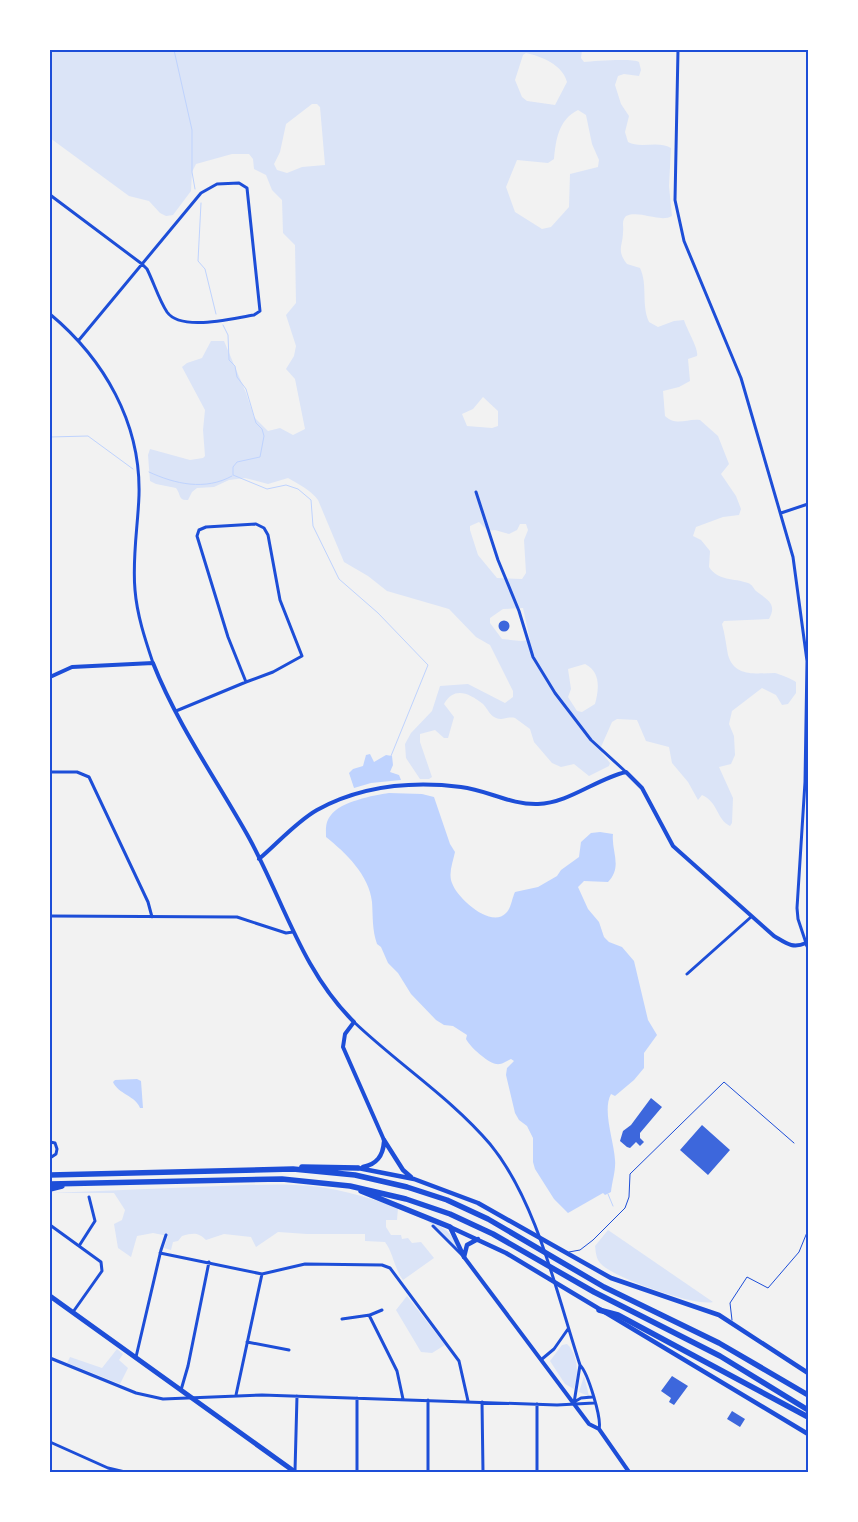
<svg xmlns="http://www.w3.org/2000/svg" width="858" height="1522" viewBox="0 0 858 1522" font-family="'Zilla Slab',serif">
<rect width="100%" height="100%" fill="#f2f2f2"/>
<path fill="#dbe4f7" fill-rule="evenodd" d="M50 50H582L581 58 584 62C594 61 633 58 639 62L641 70 639 76 624 74 618 76 615 85 621 104 629 116 625 132 628 142C641 149 658 140 671 148L669 186 672 216C660 223 640 210 626 216 621 222 624 225 623 232 623 246 616 250 627 264L640 268C648 285 641 304 649 322L658 327 674 321 684 320C687 330 699 349 697 356L688 359 690 381 679 387 663 391 665 416C677 427 687 418 700 420L718 436 729 464 721 474 736 496 741 509 739 515 723 517 696 527 693 536 701 540 710 551 709 567C718 581 734 578 748 583 753 585 753 588 756 591 766 599 778 603 769 619L724 621 722 624C725 634 726 645 728 655 735 678 757 673 775 673 779 674 792 679 796 682V693L788 704 782 705 776 695 762 688 732 711 729 724 734 736 735 755 731 764 719 767 733 798 732 823 730 826C716 819 719 803 702 795L698 800 688 782 672 763 669 747 646 741 637 720 617 719 612 722 601 747 602 753 610 763 609 766 589 776 574 764 561 767 552 763 534 742 530 729 515 718C508 716 503 721 496 718 489 715 488 709 483 704 469 693 454 686 444 704L454 717 448 738H444L435 730 420 734V742L432 777 429 779H420L406 758 405 744 411 733 432 711 440 686 468 684 505 703 513 697V691L490 645 476 637 449 609 387 591 368 576 344 562 318 500C311 490 298 484 288 478L268 484 245 478 229 480 214 487 197 488 192 492 188 500C178 501 181 494 176 488L156 484 150 481 148 455 150 449 190 460 203 458 205 456 203 430 205 410 182 367 187 363 202 358 211 341H224L246 393 254 417 268 431 280 428 293 435 305 429 295 379 286 369 294 356 296 346 286 315 296 303 295 245 283 233 282 200 272 190 266 175 254 169 253 159 249 154H232L196 164 192 172 191 191 173 215 166 216 160 213 149 201 129 196 50 138ZM526 53C541 56 563 65 567 82L555 105 527 101 522 97 515 80 523 55ZM312 104H317L320 107 325 165 302 167 287 173 277 170 274 164 280 152 286 124ZM578 110 586 115 592 144 599 160 598 167 570 174 569 207 551 227 542 229 515 212 506 187 517 160 548 163 554 159C556 140 558 120 578 110ZM483 397 498 411V426L492 428 467 426 462 414 473 409ZM479 522 488 531 495 530 509 534 517 530 520 524H526L528 530 524 540 526 573 522 579 497 578 478 555 470 530V526ZM523 608 530 640 521 641 502 639 490 623V618L503 609ZM585 664C601 672 599 689 595 704L582 712 577 711 568 697 571 689 568 669Z
M244 1185C261 1185 278 1184 295 1185 331 1186 365 1196 398 1208L397 1220H386V1227L391 1235H401L402 1239 408 1238 412 1243 421 1242 434 1258 403 1280C394 1268 393 1252 385 1242L365 1241V1234H307L278 1232 256 1247 251 1237 224 1234 206 1240C198 1232 193 1233 182 1236L178 1241 173 1242 171 1250 164 1248 168 1236 153 1233 137 1236 131 1257 118 1248 114 1224 122 1220 125 1210 114 1193H50Z
M425 1219C439 1225 453 1231 457 1248L455 1249 440 1231Z
M608 1230 713 1302C696 1307 614 1278 601 1264 596 1259 596 1253 595 1246Z
M407 1296 445 1345 432 1353 421 1352 396 1310Z
M567 1344C578 1354 579 1376 574 1389L565 1384 550 1361 562 1345Z
M117 1349 123 1354 119 1360 128 1368 120 1384 67 1363 70 1357 102 1368Z
M584 1376 589 1396H588L579 1392Z"/>
<path fill="#bfd3fe" d="M370 754 374 762 386 755 392 756 393 765 390 772 399 775 401 780 371 783 354 788 349 773 353 769 363 766 366 755Z
M389 793 422 794 434 797 450 844 455 852C453 862 448 873 452 883 457 898 491 929 506 913 511 909 512 898 515 892L538 887 557 876 561 870 579 857 581 842 591 833 600 832 613 834C611 851 623 867 608 882L584 881 578 887 588 909 599 922 604 937 609 942 622 947 634 961 648 1020 657 1035 644 1053V1068L634 1080 615 1096 611 1094C602 1110 614 1141 615 1160 616 1170 612 1182 611 1192L605 1195 603 1193 568 1213 554 1199 535 1169 533 1162V1138L527 1126 519 1120 515 1113 506 1075 507 1068 514 1061 511 1059C506 1061 502 1065 496 1064 487 1062 470 1047 466 1039L467 1035 453 1026 444 1025 436 1020 411 994 398 973 388 963 381 947 377 944C372 930 373 917 372 902 369 875 346 853 326 837 326 829 325 822 331 815 340 802 374 795 389 793Z
M137 1079 141 1081 143 1108H140C136 1096 118 1094 113 1082L115 1080Z"/>
<g fill="none" stroke-linecap="round" stroke-linejoin="round">
<path stroke="#bfd3fe" stroke-width="1" d="M174 50 192 130V172L195 189
M201 203 198 261 205 269 216 314
M223 325 228 335 229 360 235 366 237 377 246 389 256 423 262 429 264 436 260 457 237 462 233 467V475L267 489 286 485 298 489 311 500 313 526 339 579 378 613 428 665 391 756
M50 437 88 436 133 469
M149 472C175 484 205 491 232 476
M608 1194 613 1206"/>
</g>
<path fill="#3d67dc" d="M498.5 626a5.5 5.5 0 1 1 11 0a5.5 5.5 0 1 1-11 0Z
M651 1098 662 1107 640 1133V1138L644 1142 640 1146 636 1142 630 1148 627 1147 620 1141 623 1131 631 1125Z
M702 1125 730 1150 708 1175 680 1150Z
M672 1376 688 1386 674 1405 669 1402 671 1398 661 1391Z
M732 1411 745 1419 740 1427 727 1419Z"/>
<g fill="none" stroke-linecap="round" stroke-linejoin="round">
<path stroke="#1d4ed8" stroke-width="1" d="M569 1252 580 1250 593 1240 625 1208 629 1197 630 1174 724 1082 794 1143
M732 1320 730 1303 747 1277 768 1288 799 1252 808 1230"/>
<path stroke="#1d4ed8" stroke-width="3" d="M678 50 675 200 684 241 741 378 793 557 807 661 805 782 797 908 798 919 806 943
M50 195 142 264 147 269C154 283 159 300 167 312 181 332 233 318 254 315L260 311 247 188 239 183 217 184 201 193 79 340
M50 314C104 359 141 423 139 495 138 526 132 558 135 590 137 615 145 639 153 663
M476 492 498 560 519 611 533 657 555 693 591 740 626 772
M781 513 808 504
M256 524 264 528 268 535 280 600 302 656 273 672 246 682 228 637 197 536 199 530 206 527Z
M176 711 246 682
M50 772H77L89 777 148 902 152 917
M50 916 237 917 286 933 293 932
M687 974 751 917
M354 1022C398 1064 451 1098 490 1144 537 1201 557 1295 580 1365 588 1373 602 1419 599 1429
M50 1142 55 1143 57 1149 56 1154 50 1158
M50 1225 101 1262 102 1271 73 1312
M433 1226 464 1257
M79 1246 95 1221 89 1197
M160 1253 262 1274 305 1264 382 1265 390 1268 459 1361 468 1401
M369 1315 397 1371 403 1399
M342 1319 370 1315 382 1310
M247 1342 289 1350
M136 1357 161 1250 166 1235
M50 1358 136 1393 163 1399 262 1395 557 1405 594 1403
M542 1359 554 1349 568 1329
M181 1390 188 1366 209 1262
M236 1395 262 1274
M357 1398V1472
M428 1400V1472
M482 1402 483 1472
M574 1402 581 1398 592 1397
M574 1403 580 1365
M537 1404V1472
M50 1442 108 1468 125 1472
M295 1471 297 1396"/>
<path stroke="#1d4ed8" stroke-width="4" d="M50 677 72 667 153 663C177 724 216 779 248 836 283 899 301 970 354 1022L345 1034 343 1047 384 1140
M259 859C278 843 296 822 317 810 361 786 412 781 461 787 487 790 511 805 538 804 569 803 596 779 626 772L642 788 673 846 774 936C786 943 792 949 806 943L808 947
M464 1257 589 1424 599 1429 629 1472"/>
<path stroke="#1d4ed8" stroke-width="4.5" d="M384 1140 403 1170 411 1177
M363 1167C377 1164 383 1156 384 1142
M358 1168 414 1179 478 1203 611 1278 719 1315 808 1373
M450 1227 506 1253 808 1434
M450 1227 464 1257
M464 1257 467 1245 478 1239"/>
<path stroke="#1d4ed8" stroke-width="5" d="M50 1296 295 1472"/>
<path stroke="#1d4ed8" stroke-width="5.5" d="M302 1167 358 1168
M50 1175 293 1169 355 1175 407 1187 447 1200 488 1219 604 1287 719 1343 808 1395
M50 1184 282 1179 350 1186 406 1199 450 1214 493 1234 594 1292 720 1356 808 1410
M50 1189 62 1186
M361 1191 450 1227
M599 1310 618 1315 808 1417"/>
</g>
<rect width="858" height="1522" fill="none" stroke="#ffffff" stroke-width="102"/>
<rect x="51" y="51" width="756" height="1420" fill="none" stroke="#1d4ed8" stroke-width="2"/>
</svg>
